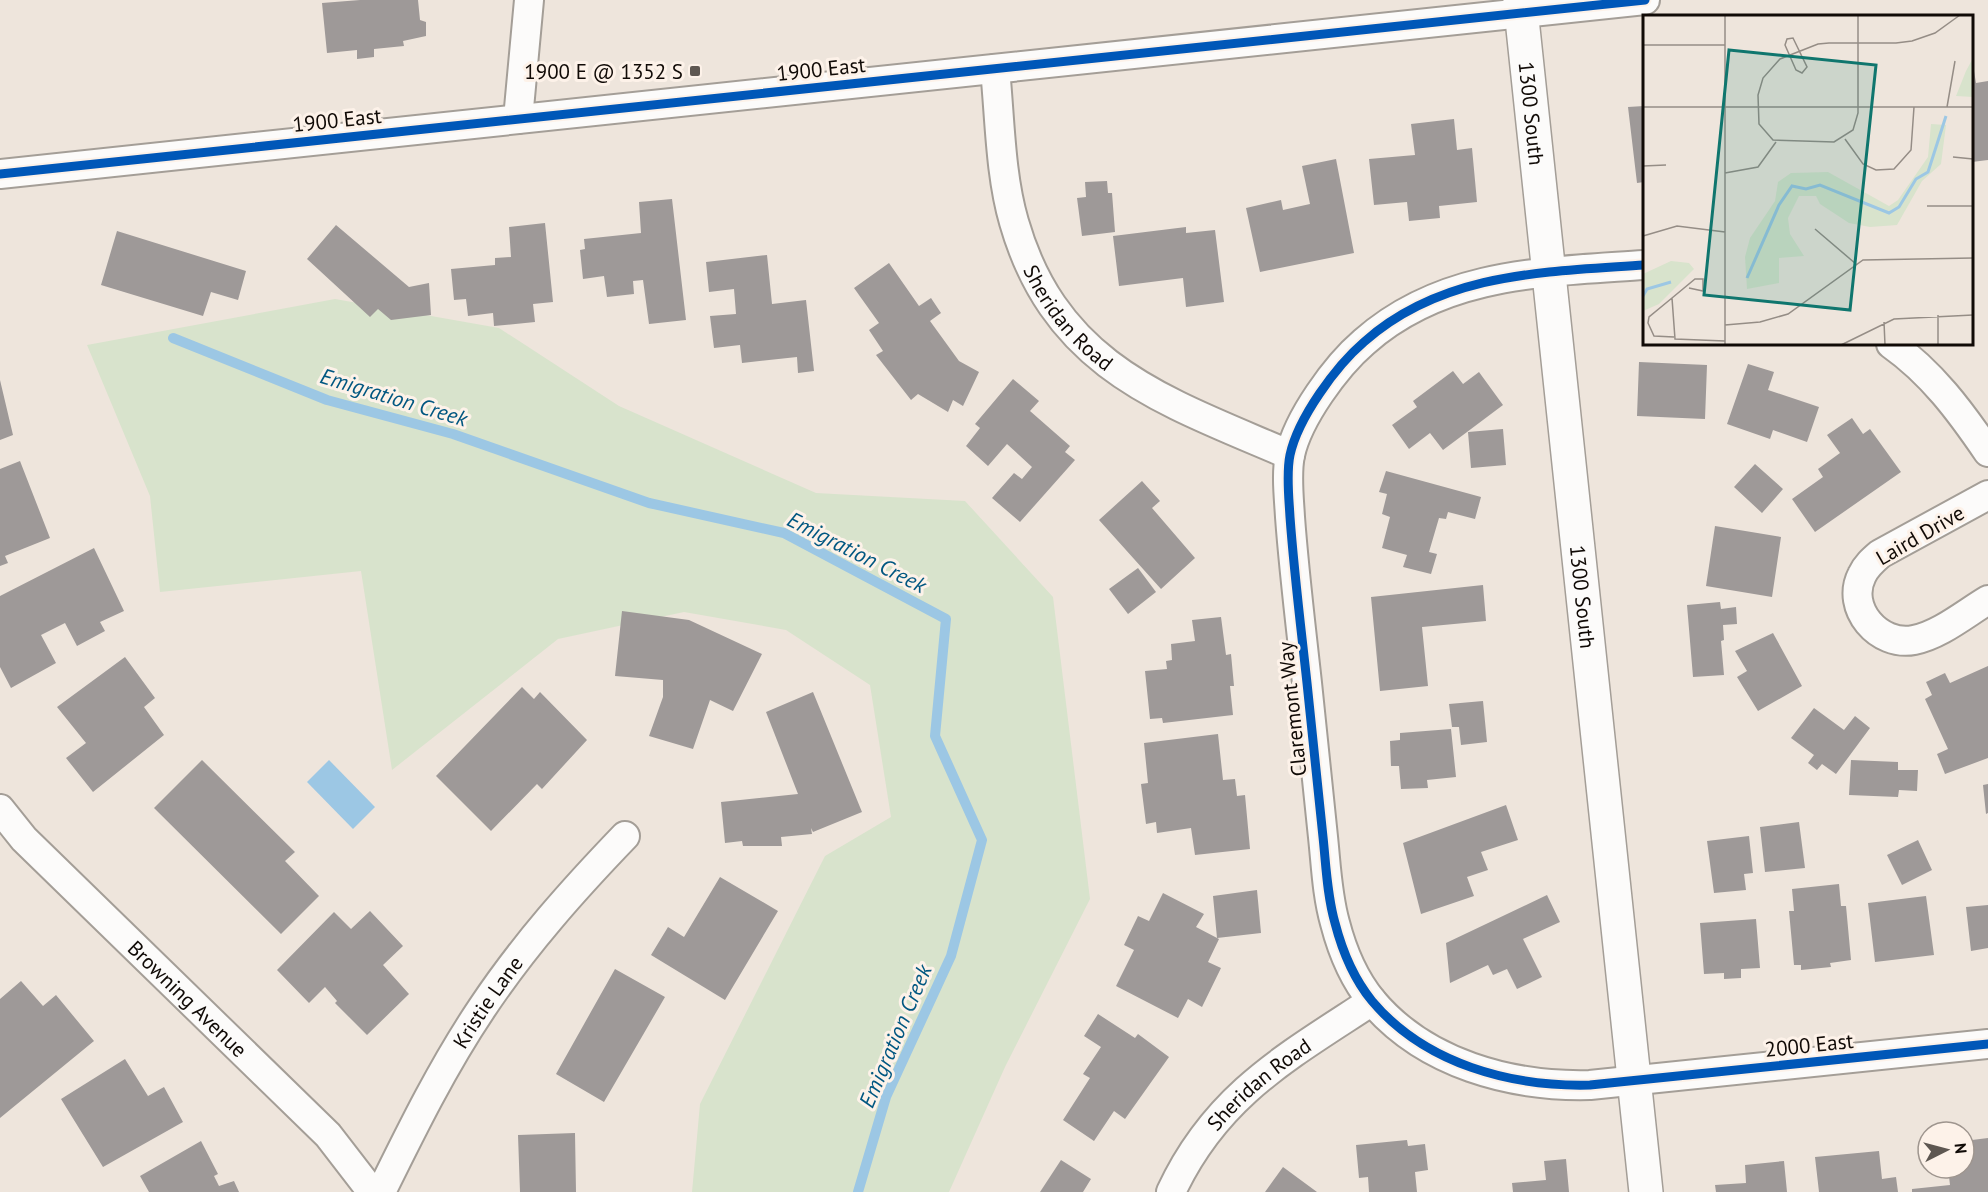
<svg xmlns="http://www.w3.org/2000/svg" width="1988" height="1192" viewBox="0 0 1988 1192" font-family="'PT Sans',sans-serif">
<rect width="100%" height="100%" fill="#eee5dc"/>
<path fill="#d8e3cc" d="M335 299 499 328 619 406 816 493 965 501 1053 597 1090 899 1005 1067 949 1192H692L700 1104 825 856 891 817 870 685 786 630 684 612 558 639 392 770 361 571 160 592 150 496 87 345Z"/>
<path fill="#9cc7e4" d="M329 760 375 807 353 829 307 782Z"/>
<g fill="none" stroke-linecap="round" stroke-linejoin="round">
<path stroke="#9cc7e4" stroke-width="10" d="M173 338 327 400 453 434 649 503 784 533 946 619 935 736 982 840 951 956 886 1097 858 1192"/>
</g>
<path fill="#9e9998" d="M360 0H418L420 20 426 22V36L403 41 404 46 374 49V57L357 59V50L327 53 322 3Z
M1974 71 1976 83 1988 81V160L1972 162V72Z
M1644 106V182L1637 183 1628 107Z
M1454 119 1457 150 1472 148 1477 202 1439 206 1440 218 1409 221 1407 202 1374 205 1369 159 1415 155 1411 124Z
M1336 159 1354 253 1260 272 1246 208 1281 200 1283 210 1310 204 1302 166Z
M1107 181 1108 193H1112L1115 232 1082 236 1077 198 1086 197 1085 182Z
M672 199 686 320 649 324 643 280 633 281 634 294 607 297 604 276 583 279 580 250 585 249 584 239 641 233 639 202Z
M545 223 553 302 533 304 535 322 494 326 493 313 468 316 466 299 454 300 451 269 495 265V258L511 257 509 227Z
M336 225 409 287 429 283 431 315 391 320 378 309 370 317 307 259Z
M1186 227V233L1215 230 1224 302 1186 307 1183 278 1119 286 1113 236Z
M117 231 246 271 238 300 211 292 203 316 101 285Z
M767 255 772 304 806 300 814 371 798 373 797 357 742 363 740 345 714 348 710 316 736 314 734 289 709 292 706 262Z
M889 263 919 306 931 298 941 313 930 321 959 361 979 372 963 406 953 400 948 412 918 394 911 400 876 355 883 351 869 330 879 323 854 288Z
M1639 362 1707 365 1705 419 1637 416Z
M1748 364 1774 372 1768 390 1819 407 1807 442 1773 430 1770 439 1727 424Z
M1453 371 1463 384 1479 372 1503 405 1443 450 1430 433 1409 449 1392 425 1417 407 1413 401Z
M1013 379 1039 401 1030 411 1070 446 1065 452 1075 460 1020 522 992 498 1014 473 1022 479 1032 467 1007 444 988 466 966 446 980 428 975 424Z
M0 380 13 435 0 440Z
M1852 418 1863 434 1870 429 1901 472 1815 532 1792 499 1823 477 1818 469 1840 453 1827 435Z
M1503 429 1506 465 1471 468 1468 432Z
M20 461 50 538 5 556 8 563 0 566V469Z
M1755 464 1783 489 1762 513 1734 487Z
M1386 471 1481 497 1475 519 1448 512 1446 519 1439 518 1429 552 1437 554 1431 574 1403 567 1407 555 1382 548 1390 517 1382 514 1387 494 1379 492Z
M1142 481 1160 501 1152 508 1195 558 1161 589 1099 520Z
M1715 526 1781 537 1772 597 1706 586Z
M94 548 124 611 100 622 105 631 77 646 65 623 41 635 56 663 11 688 0 667V596Z
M1138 568 1156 592 1128 614 1109 589Z
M1483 585 1486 621 1422 627 1428 686 1380 691 1371 597Z
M1720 602 1721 609 1736 607 1737 624 1723 625 1724 640 1721 641 1724 675 1693 677 1687 605Z
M622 611 689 620 762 654 733 711 710 700 693 749 649 736 663 697V680L615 676Z
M1221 617 1226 655 1231 654 1234 686H1230L1233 715 1163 723 1162 718 1150 719 1145 671 1167 669 1166 661 1172 660 1171 644 1195 641 1192 620Z
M1773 633 1802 686 1758 711 1737 677 1747 671 1735 651Z
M125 657 155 698 144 707 164 735 93 792 66 758 86 743 57 707Z
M1988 666V758L1945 774 1937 754 1948 749 1925 699 1932 695 1926 682 1945 673 1950 683Z
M522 687 534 699 540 692 587 740 542 789 537 784 491 831 436 776Z
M813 692 862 812 813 832 811 828 812 834 781 837 782 846H743L742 841 725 843 721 802 798 794 766 712Z
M1483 701 1487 742 1461 745 1459 727H1452L1449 704Z
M1814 708 1844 730 1855 716 1870 728 1836 774 1822 764 1817 770 1808 763 1814 755 1791 738Z
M1451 729 1456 777 1427 780 1428 788 1401 789 1399 766H1391L1390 741 1400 740V733Z
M1218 734 1223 780 1235 779 1237 796 1245 795 1250 849 1195 855 1191 828 1157 833 1156 822 1146 824 1141 784 1148 783 1144 743Z
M202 760 295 852 285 861 319 896 281 934 154 808Z
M1851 760 1898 762V770H1918L1917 791 1899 790 1898 797 1849 795Z
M1988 784V813L1986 814 1983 785Z
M1506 805 1518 840 1481 852 1488 870 1467 877 1474 896 1421 914 1403 843Z
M1799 822 1805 868 1765 872 1760 827Z
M1749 836 1753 873 1744 874 1746 890 1714 893 1707 841Z
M1918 840 1932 870 1902 885 1887 855Z
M720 877 778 911 725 1000 651 955 668 927 684 937Z
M1839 884 1841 906H1846L1851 960 1830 963 1831 967 1801 970V965H1794L1789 911H1794L1792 889Z
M1257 890 1261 933 1217 938 1213 896Z
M1163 893 1204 914 1196 927 1219 939 1208 962 1221 968 1202 1007 1188 999 1178 1018 1116 986 1134 950 1124 945 1138 916 1149 921Z
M1547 895 1560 922 1523 939 1542 977 1517 989 1507 969 1493 975 1488 965 1450 983 1446 943Z
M1926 896 1934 955 1875 962 1868 903Z
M1988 905V948L1971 951 1966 907Z
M370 911 403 946 383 965 409 994 367 1035 335 1003 337 1001 325 987 309 1003 277 970 334 912 351 929Z
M1756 919 1760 968 1741 969V978L1724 979V973L1704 974 1700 923Z
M615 969 665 997 604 1102 556 1074Z
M21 981 43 1006 56 995 94 1041 0 1118V999Z
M1098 1014 1135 1038 1138 1034 1169 1057 1125 1119 1114 1111 1094 1141 1063 1120 1090 1078 1083 1074 1101 1047 1084 1036Z
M125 1059 148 1096 164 1087 183 1122 103 1167 61 1099Z
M575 1133 576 1192H520L518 1135Z
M1988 1138V1192H1912V1189L1950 1185 1948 1168H1964V1141Z
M1407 1140 1408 1146 1425 1144 1428 1170 1415 1172 1417 1192H1369L1368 1177 1359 1178 1356 1145Z
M201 1141 218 1174 214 1176 219 1186 234 1181 239 1192H149L140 1176Z
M1879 1151 1882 1179 1896 1177 1898 1192H1819L1815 1157Z
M1566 1159 1569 1192H1513L1512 1183 1546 1180 1544 1161Z
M1061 1160 1091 1179 1083 1192H1040Z
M1784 1161 1787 1192H1716L1715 1185 1746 1183 1745 1165Z
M1283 1167 1317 1192H1265Z"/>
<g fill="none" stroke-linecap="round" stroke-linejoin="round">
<g stroke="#a49e97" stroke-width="32">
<g id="street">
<path id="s1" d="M995 69C1000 119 1000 174 1014 222 1056 368 1165 401 1290 455"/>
<path d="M518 119 529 0"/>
<path d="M0 174 1645 0"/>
<path d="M1644 265C1545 272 1443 272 1364 342 1336 366 1298 418 1290 455 1286 474 1289 498 1290 517 1294 572 1301 628 1307 683 1312 734 1318 786 1323 837 1326 865 1327 895 1335 923 1342 950 1354 979 1372 1001 1425 1064 1511 1087 1590 1085L1988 1044"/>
<path d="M1891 344C1932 373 1960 411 1988 452"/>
<path d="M1988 495 1880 554C1873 560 1866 566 1862 575 1845 608 1879 647 1914 640 1940 635 1966 613 1988 600"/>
<path id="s2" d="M0 809 24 839 328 1135 372 1192"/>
<path id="s3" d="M381 1192C412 1129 443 1066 482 1008 524 945 573 890 625 836"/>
<path id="s4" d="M1171 1192C1216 1095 1287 1057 1372 1001"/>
</g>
</g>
<g stroke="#a49e97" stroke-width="36">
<g id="secondary">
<path id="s5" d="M1520 0 1646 1192"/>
</g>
</g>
<use href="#street" stroke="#fcfbfa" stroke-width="28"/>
<use href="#secondary" stroke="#fcfbfa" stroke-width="33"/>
<g stroke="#fdf2e9" stroke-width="13">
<path id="cycleway" d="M0 174 1645 0
M1644 265C1545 272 1443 272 1364 342 1336 366 1298 418 1290 455 1286 474 1289 498 1290 517 1294 572 1301 628 1307 683 1312 734 1318 786 1323 837 1326 865 1327 895 1335 923 1342 950 1354 979 1372 1001 1425 1064 1511 1087 1590 1085L1988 1044"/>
</g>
<use href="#cycleway" stroke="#0057b8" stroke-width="9"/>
</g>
<rect fill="#5e5751" stroke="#fdf2e9" stroke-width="2" x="689" y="65" width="12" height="12" rx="3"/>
<g text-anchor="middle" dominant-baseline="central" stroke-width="6" stroke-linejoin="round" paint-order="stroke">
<g font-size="21" fill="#100a06" stroke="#fdf2e9">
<text transform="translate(821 69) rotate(-6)">1900 East</text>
<text stroke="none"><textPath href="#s5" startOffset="114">1300 South</textPath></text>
<text transform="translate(337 120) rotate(-6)">1900 East</text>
<text stroke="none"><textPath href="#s1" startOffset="266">Sheridan Road</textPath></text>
<text transform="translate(1920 535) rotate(-30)">Laird Drive</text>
<text stroke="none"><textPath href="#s5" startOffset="600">1300 South</textPath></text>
<text transform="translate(1292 709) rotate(-96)">Claremont Way</text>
<text stroke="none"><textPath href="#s2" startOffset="267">Browning Avenue</textPath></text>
<text stroke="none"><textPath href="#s3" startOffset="218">Kristie Lane</textPath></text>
<text transform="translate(1809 1045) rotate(-6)">2000 East</text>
<text stroke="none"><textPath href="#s4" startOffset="141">Sheridan Road</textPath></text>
</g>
<g font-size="21" fill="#100a06" stroke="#fdf2e9" text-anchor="end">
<text x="683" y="71">1900 E @ 1352 S</text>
</g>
<g font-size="22" font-style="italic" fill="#025781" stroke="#fdf2e9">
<text transform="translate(394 397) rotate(17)">Emigration Creek</text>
<text transform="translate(857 552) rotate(27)">Emigration Creek</text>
<text transform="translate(895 1036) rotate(-67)">Emigration Creek</text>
</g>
</g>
<g transform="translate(1643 15)">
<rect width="330" height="330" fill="#eee5dc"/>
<path d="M330 43V82L313 81 323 56ZM288 109 303 110 298 149 279 166 254 210 227 212 206 208 177 189 173 181H156L145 203 147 219 161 241 136 243V268L104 274 102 242 107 223 132 186 135 167 148 158 185 157 246 191 255 185 285 142ZM28 246 46 248 51 254 16 289 0 296V259Z" fill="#d8e3cc"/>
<path fill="none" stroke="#9cc7e4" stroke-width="3" d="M104 263 136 190 149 171 163 174 177 170 246 198 256 192 273 164 285 157 303 101M0 281 4 274 28 267"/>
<path fill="none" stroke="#958d86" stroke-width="1.5" d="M82 0V330M215 0V98L210 115 191 127 130 125 116 109 115 80 120 63 137 44 175 29 186 28H253L269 26 292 18 317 0M150 23 164 52 159 58 153 55 142 30 144 24ZM0 30H82M0 92H330M304 92 312 46M202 124 220 149 233 155 251 154 268 135 271 92M310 142 330 144M0 151 23 150M82 158 115 152 133 127M284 191H330M172 214 213 249M0 221 34 211 82 217M46 273 60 276V264H52L29 283 32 324 82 326M29 283 6 302 5 308 11 321 31 322M295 300V330M241 307 242 330M82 310 117 307 145 299 220 245 330 243M198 330 251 304 330 300"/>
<path fill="#0f766e" fill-opacity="0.15" stroke="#0f766e" stroke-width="3" d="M86 35 233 50 207 295 61 280Z"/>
<rect width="330" height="330" fill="none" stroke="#100a06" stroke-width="3"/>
</g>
<g transform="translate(1946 1150) rotate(84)"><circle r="28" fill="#fdf2e9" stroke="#9e958e" stroke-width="1.5"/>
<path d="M0-4.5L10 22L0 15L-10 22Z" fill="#5e5751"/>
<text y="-9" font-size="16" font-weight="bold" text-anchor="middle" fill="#100a06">N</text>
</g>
</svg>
